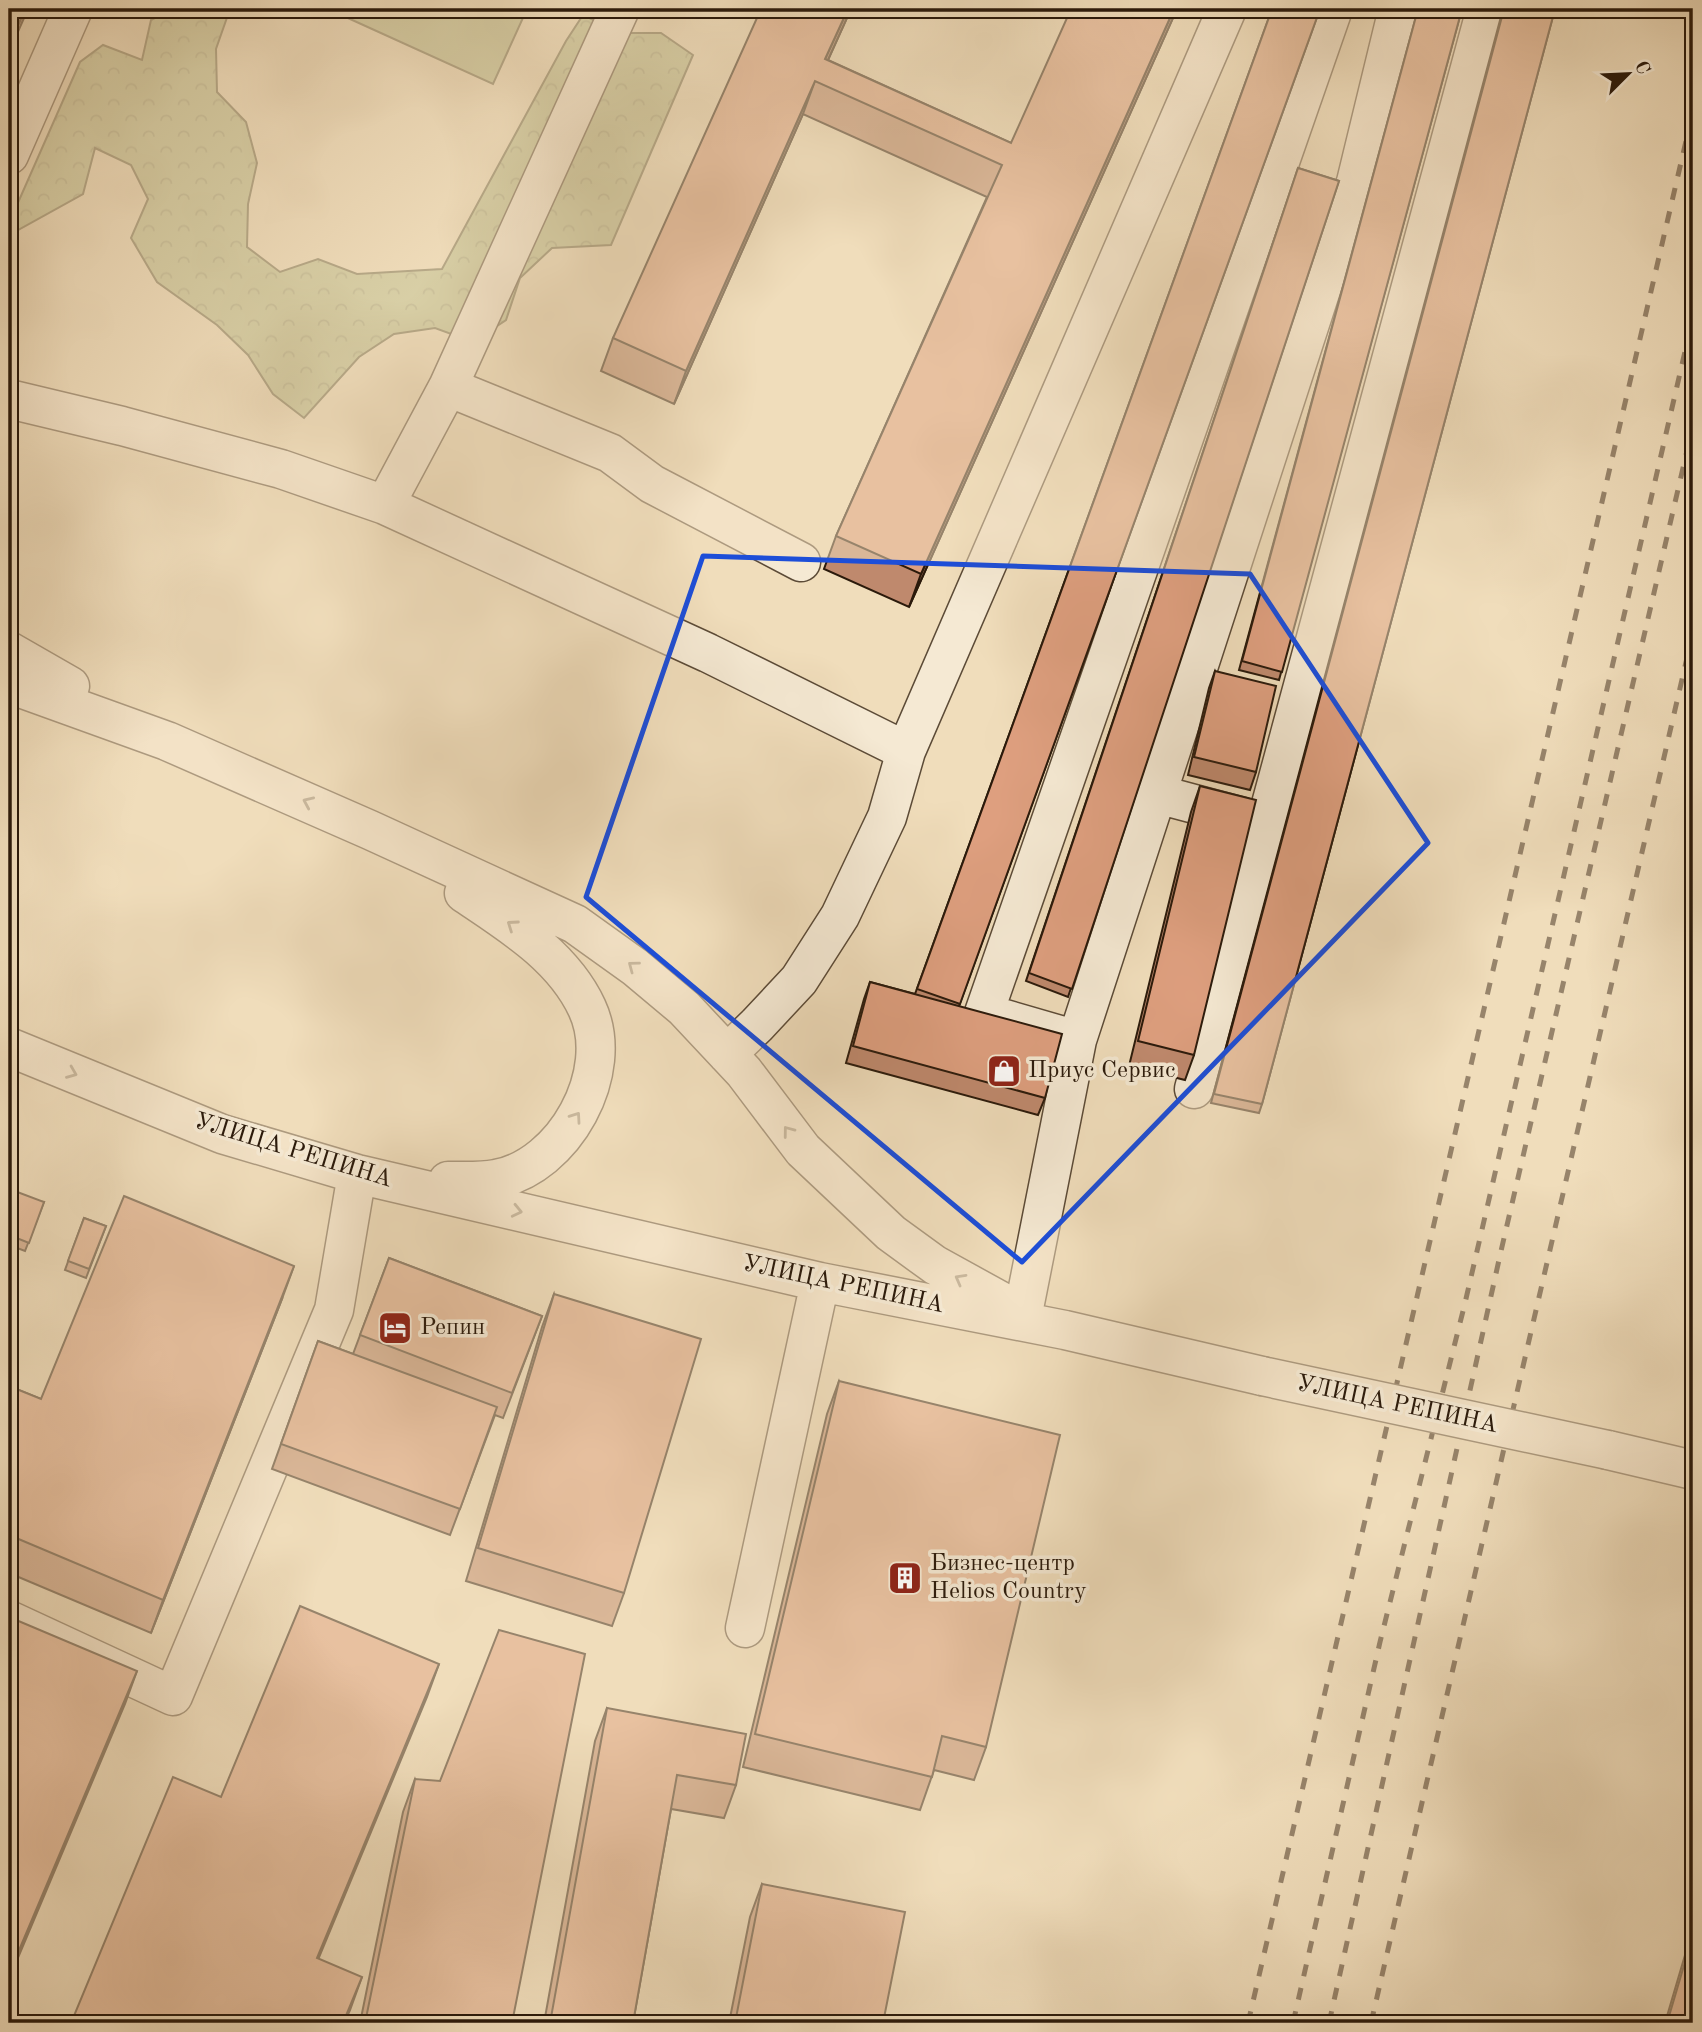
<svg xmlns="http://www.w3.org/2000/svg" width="1702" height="2032" viewBox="0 0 1702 2032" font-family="'Old Standard TT',serif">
<defs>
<pattern id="forest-crowns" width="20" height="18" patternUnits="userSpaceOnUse" patternTransform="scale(1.75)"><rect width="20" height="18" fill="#bcc08e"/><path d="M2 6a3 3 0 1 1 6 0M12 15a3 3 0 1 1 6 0" fill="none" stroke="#a2a479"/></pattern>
</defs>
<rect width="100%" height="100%" fill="#f0ddbb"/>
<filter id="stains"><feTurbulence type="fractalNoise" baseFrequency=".00286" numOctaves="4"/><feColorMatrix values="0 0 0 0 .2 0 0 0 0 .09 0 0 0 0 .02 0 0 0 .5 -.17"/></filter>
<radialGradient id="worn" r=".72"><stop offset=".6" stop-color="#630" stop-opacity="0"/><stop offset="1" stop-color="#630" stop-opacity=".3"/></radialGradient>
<path fill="url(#forest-crowns)" stroke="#746d4c" stroke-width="2" d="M172 9H230L216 49 217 92 246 122 257 163 248 204 247 247 280 272 318 259 357 274 442 269 566 41 583 15 621 33H661L693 55 611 245 552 248 520 278 506 320 473 342 435 328 394 334 359 357 304 418 273 394 248 355 217 325 157 282 131 238 148 199 131 165 95 148 83 194 9 235V223L80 62 103 45 142 60 151 20Z"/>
<path fill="#bcc08e" stroke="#746d4c" stroke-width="2" d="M328 9H527L493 84Z"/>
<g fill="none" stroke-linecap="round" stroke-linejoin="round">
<g stroke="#5c4b37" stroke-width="41">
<path id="minor" d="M9 155 73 9
M448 387 620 9
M9 399 122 426 281 469 385 505 708 653 906 751
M385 505 448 387 610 453 652 484 801 562
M9 651 70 686
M9 684 167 741 370 830 575 924 635 967 684 1008 744 1072 803 1150 891 1233 935 1265 1015 1309
M1157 794 1243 817
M1077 1040 1356 182 1398 9
M9 1047 222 1134 357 1174 820 1282 1065 1330 1262 1376
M727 1054 757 1025 799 980 840 916 887 817 906 751 1227 9
M1194 1089 1486 9
M448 1181C463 1181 481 1182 496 1179 564 1167 617 1072 587 1008 563 956 510 924 464 893
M1023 1313 1077 1040 984 1013 1333 9
M1608 1450 1693 1470
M9 1620 173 1696 334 1310 357 1174
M745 1628 820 1282"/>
</g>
<use href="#minor" stroke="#f5e9d3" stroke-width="38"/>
<path stroke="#2b1a0b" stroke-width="5" stroke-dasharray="12 12" stroke-linecap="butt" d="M1248 2023 1693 111
M1293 2023 1380 1642 1465 1303 1693 317
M1329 2023 1501 1251 1693 425
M1371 2023 1693 632"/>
<g stroke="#5c4b37" stroke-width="41" stroke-linecap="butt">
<path id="minor-bridge" d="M1262 1376 1608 1450"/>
</g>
<use href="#minor-bridge" stroke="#f5e9d3" stroke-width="38"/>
</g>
<path fill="#bf896d" stroke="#2b1a0b" stroke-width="2" d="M851 9 828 60 1011 143 1177 9 909 607 824 569 836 536 987 197 803 114 674 404 601 371 613 338Z
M1272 9H1320L959 1006 1045 1098 1038 1115 846 1063 864 999 870 982 915 994Z
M1418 9H1462L1279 680 1239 670Z
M1503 9H1555L1262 1104 1259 1113 1211 1103Z
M1298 168 1339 181 1068 997 1026 981Z
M1215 671 1256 772 1250 790 1188 775 1209 688Z
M1200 786 1194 1055 1185 1080 1129 1066 1191 812Z
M9 1199 44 1202 25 1251 9 1245Z
M84 1218 106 1226 86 1278 65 1270Z
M389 1258 542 1316 503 1418 495 1415 450 1535 272 1469 318 1341 353 1354Z
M554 1294 624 1593 612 1626 466 1581 542 1327Z
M282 1299 151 1633 9 1573V1386L41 1399Z
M839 1381 986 1747 974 1780 934 1770 920 1810 743 1767 827 1414Z
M607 1708 736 1785 724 1818 671 1809 633 2023H544L595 1741Z
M415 1779 512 2023H360L403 1812Z
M762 1884 883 2023H729L750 1917Z
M1693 1928V2023H1665Z"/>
<path fill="#9b6f59" stroke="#2b1a0b" stroke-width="2" d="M25 9H28L9 52V46Z
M848 9H851L818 82 825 59Z
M1174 9H1177L909 607 921 574Z
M815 81 803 114 674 404 686 371Z
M294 1266 282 1299 151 1633 163 1600Z
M439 1664 427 1697 305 1991 317 1958Z
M137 1671 125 1704 9 1979V1974Z
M362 1977 350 2010 344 2023H343Z"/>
<path fill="#de9f7f" stroke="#2b1a0b" stroke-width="2" d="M9 9H25L9 46Z
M761 9H848L825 59 1011 143 1071 9H1174L921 574 836 536 1002 165 815 81 686 371 613 338Z
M1272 9H1320L960 1004 917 989Z
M1418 9H1462L1282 672 1242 661Z
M1504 9H1555L1262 1104 1214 1094Z
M1298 168 1339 181 1072 989 1029 973Z
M1215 671 1276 686 1256 772 1194 757Z
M1200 786 1256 800 1194 1055 1138 1041Z
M870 982 1062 1034 1045 1098 853 1046Z
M12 1190 44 1202 29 1243 9 1235V1199Z
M124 1196 294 1266 163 1600 9 1535V1472L14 1461 9 1458V1386L41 1399Z
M84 1218 106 1226 89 1269 68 1261Z
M389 1258 542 1316 512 1393 360 1335Z
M554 1294 701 1339 624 1593 478 1548Z
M318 1341 497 1407 460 1509 281 1444Z
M839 1381 1060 1435 986 1747 942 1736 932 1777 755 1734Z
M300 1606 439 1664 317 1958 362 1977 343 2023H71L173 1777 221 1797Z
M9 1617 137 1671 9 1974Z
M499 1630 585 1654 512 2023H365L415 1779 440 1781Z
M607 1708 746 1734 736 1785 677 1775 633 2023H550Z
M762 1884 905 1912 883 2023H735Z
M1693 1935V2023H1667Z"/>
<defs><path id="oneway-chevron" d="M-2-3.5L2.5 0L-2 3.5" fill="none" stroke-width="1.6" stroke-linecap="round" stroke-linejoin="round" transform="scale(1.75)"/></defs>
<g stroke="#9a8c79">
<use href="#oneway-chevron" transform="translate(308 802) rotate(-156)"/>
<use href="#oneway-chevron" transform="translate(512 925) rotate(-145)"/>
<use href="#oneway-chevron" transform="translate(633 966) rotate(-143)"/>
<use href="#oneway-chevron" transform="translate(72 1073) rotate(22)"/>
<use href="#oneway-chevron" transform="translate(576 1117) rotate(-55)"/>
<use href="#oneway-chevron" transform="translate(788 1131) rotate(-127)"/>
<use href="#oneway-chevron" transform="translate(517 1211) rotate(13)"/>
<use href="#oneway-chevron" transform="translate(960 1279) rotate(-151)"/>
</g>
<path d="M0 0H1702V2032H0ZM703 556 1250 574 1428 843 1022 1262 586 897Z" fill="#f0ddbb" fill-opacity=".55" fill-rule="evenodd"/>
<path fill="none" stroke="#1d4ed8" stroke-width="5" stroke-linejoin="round" d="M703 556 1250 574 1428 843 1022 1262 586 897Z"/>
<defs>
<g id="shop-square" transform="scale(1.75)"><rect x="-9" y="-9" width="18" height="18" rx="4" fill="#8f2418" stroke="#f5e9d3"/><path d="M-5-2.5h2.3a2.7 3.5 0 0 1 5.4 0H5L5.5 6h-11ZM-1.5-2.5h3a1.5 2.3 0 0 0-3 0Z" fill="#fff"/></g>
<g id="hotel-square" transform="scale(1.75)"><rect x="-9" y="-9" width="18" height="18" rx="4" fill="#8f2418" stroke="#f5e9d3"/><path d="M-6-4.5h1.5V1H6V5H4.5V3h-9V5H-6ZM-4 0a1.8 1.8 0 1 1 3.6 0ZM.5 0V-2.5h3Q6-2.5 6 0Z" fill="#fff"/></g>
<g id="building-square" transform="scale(1.75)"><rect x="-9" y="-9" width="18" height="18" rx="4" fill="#8f2418" stroke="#f5e9d3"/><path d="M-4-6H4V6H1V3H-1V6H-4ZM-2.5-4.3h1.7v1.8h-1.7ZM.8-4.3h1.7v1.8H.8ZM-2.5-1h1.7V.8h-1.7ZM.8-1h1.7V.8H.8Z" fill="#fff"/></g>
</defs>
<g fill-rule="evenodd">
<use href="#shop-square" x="1004" y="1071"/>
<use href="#hotel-square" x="395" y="1328"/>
<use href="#building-square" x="905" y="1578"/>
</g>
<g text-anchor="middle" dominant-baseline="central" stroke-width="7" stroke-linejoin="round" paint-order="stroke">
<g font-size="24" fill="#2b1a0b" stroke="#f5e9d3" text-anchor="start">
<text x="1028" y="1071">Приус Сервис</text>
<text x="420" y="1328">Репин</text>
<text x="930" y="1564">Бизнес-центр<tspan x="930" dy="28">Helios Country</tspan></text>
</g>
<g font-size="24" fill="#2b1a0b" stroke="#f5e9d3">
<text transform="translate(293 1151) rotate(17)">УЛИЦА РЕПИНА</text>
<text transform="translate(843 1285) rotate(12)">УЛИЦА РЕПИНА</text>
<text transform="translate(1397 1405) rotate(12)">УЛИЦА РЕПИНА</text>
</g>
</g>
<rect width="1702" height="2032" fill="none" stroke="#f0ddbb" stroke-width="35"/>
<rect x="10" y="10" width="1681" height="2011" fill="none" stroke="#2b1a0b" stroke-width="3.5"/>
<rect x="18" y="18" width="1667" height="1997" fill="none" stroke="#2b1a0b" stroke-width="2"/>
<g transform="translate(1628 74) rotate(66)" stroke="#f5e9d3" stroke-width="5" paint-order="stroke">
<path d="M0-5L12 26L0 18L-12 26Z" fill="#2b1a0b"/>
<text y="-10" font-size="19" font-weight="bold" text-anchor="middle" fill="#2b1a0b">С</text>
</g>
<rect width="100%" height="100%" filter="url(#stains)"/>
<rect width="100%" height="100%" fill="url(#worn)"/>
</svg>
